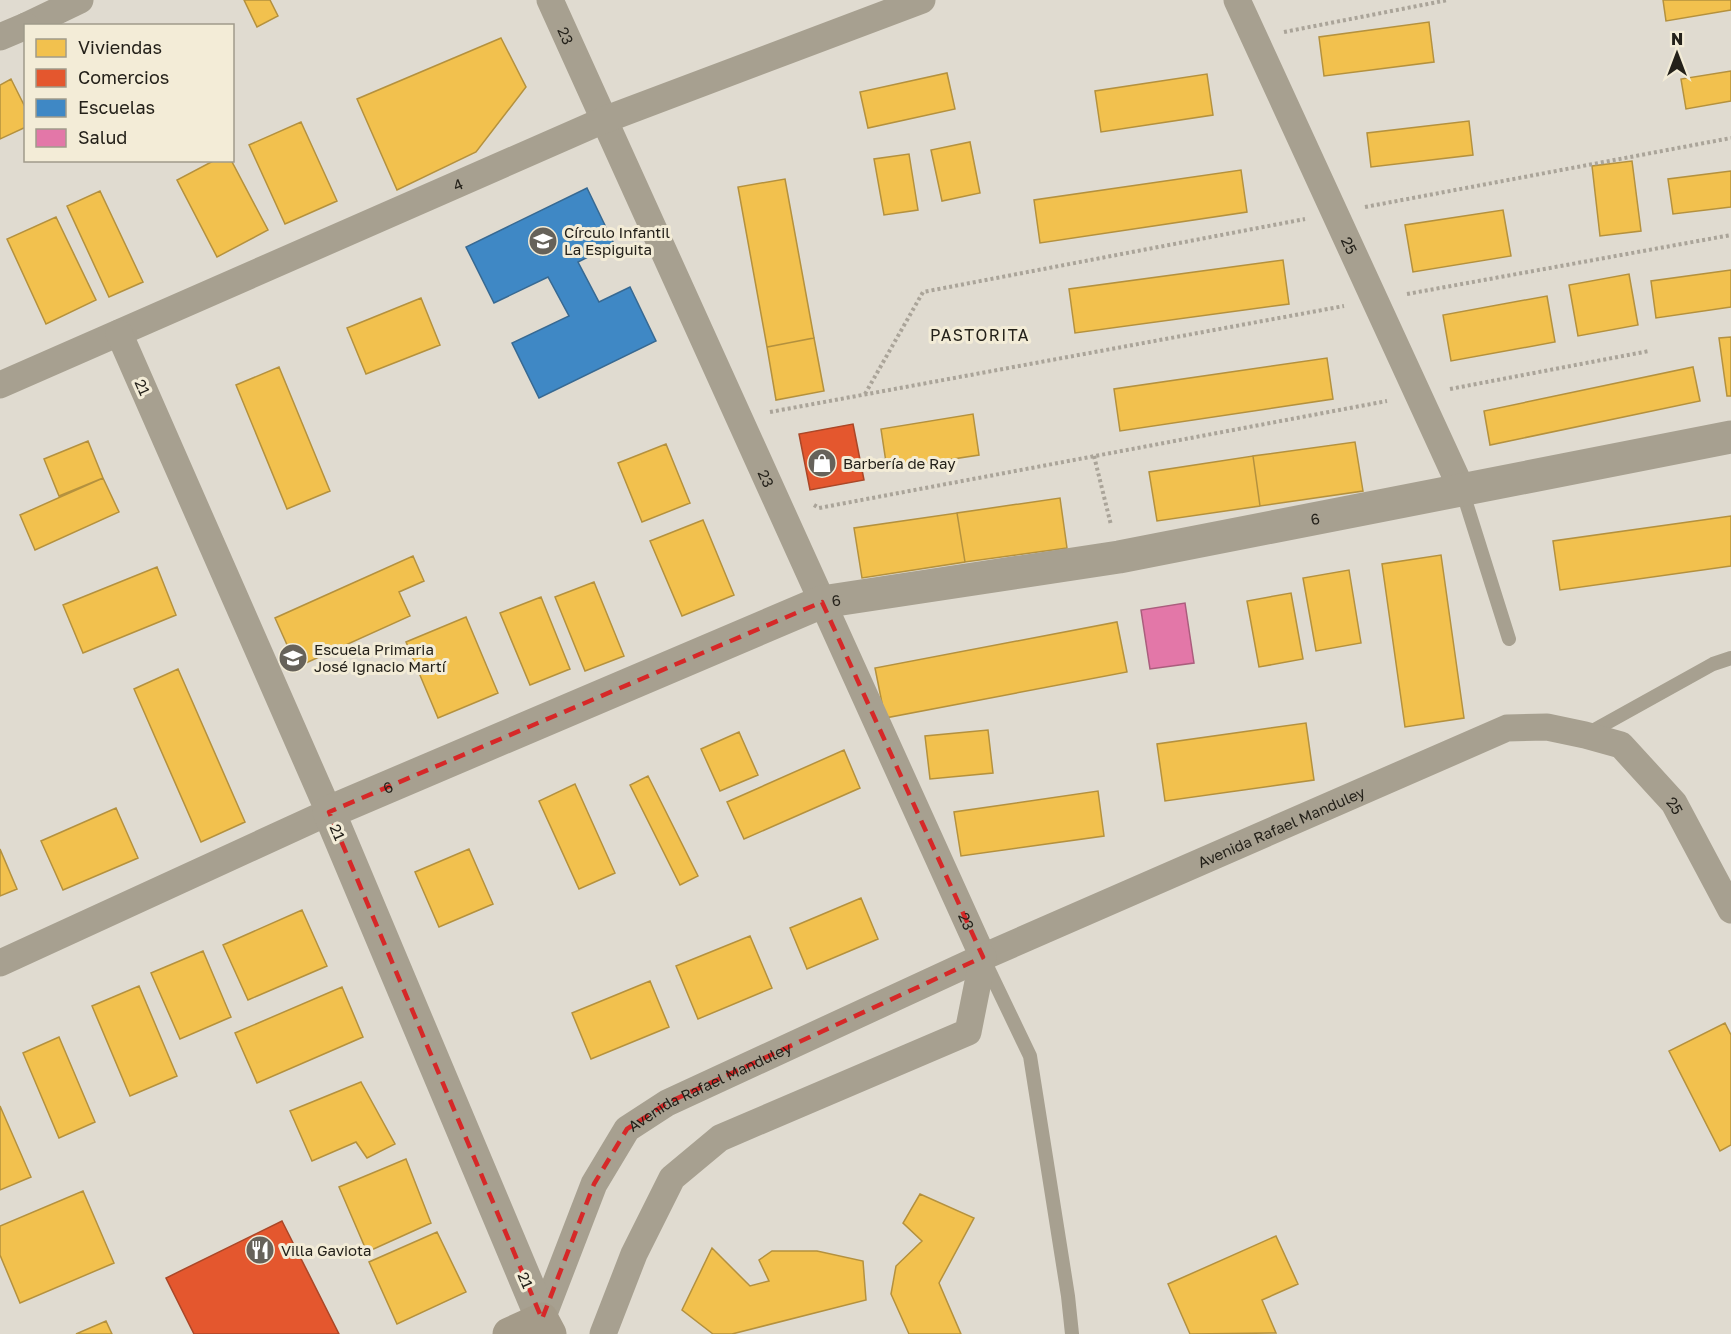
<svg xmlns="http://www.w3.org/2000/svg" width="1731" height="1334" viewBox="0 0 1731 1334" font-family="'Golos Text',sans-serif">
<rect width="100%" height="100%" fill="#e0dbd0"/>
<path fill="#f2c14e" stroke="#b4913e" stroke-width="1.5" d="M244 0H270L278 16 257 27Z
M1663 0H1731V10L1666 21Z
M1429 22 1434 62 1324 76 1319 37Z
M501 38 526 87 476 152 397 190 357 99Z
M1731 71V101L1686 109 1681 79Z
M947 73 955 109 868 128 860 92Z
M1207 74 1213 115 1101 132 1095 91Z
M11 79 26 109V127L0 139V85Z
M1469 121 1473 155 1371 167 1367 133Z
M301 122 337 201 285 224 249 145Z
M970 142 980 193 942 201 931 150Z
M909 154 918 210 884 215 874 159Z
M215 160H231L268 230 217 257 177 180Z
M1632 161 1641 231 1600 236 1592 166Z
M1241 170 1247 212 1040 243 1034 200Z
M1731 171V207L1673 214 1668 179Z
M785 179 814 338 767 347 738 187Z
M100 191 143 282 109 297 67 206Z
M1503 210 1511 256 1413 272 1405 225Z
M56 217 96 300 46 324 7 239Z
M1283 260 1289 304 1075 333 1069 289Z
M1731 270V307L1656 318 1651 281Z
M1629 274 1638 325 1578 336 1569 285Z
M1547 296 1555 342 1451 361 1443 315Z
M421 298 440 345 366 374 347 328Z
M1731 337V396H1727L1719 338Z
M814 338 824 391 776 400 767 347Z
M1327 358 1333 399 1120 431 1114 389Z
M279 367 330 491 287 509 236 385Z
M1693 367 1700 401 1490 445 1484 411Z
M973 414 979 455 887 469 881 429Z
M88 441 103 478 59 496 44 459Z
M1355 442 1363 491 1260 506 1253 456Z
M666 444 690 503 642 522 618 463Z
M1253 456 1260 506 1157 521 1149 472Z
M103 478 119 512 35 550 20 515Z
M1060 498 1067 548 965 562 957 513Z
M957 513 965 562 862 578 854 528Z
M1731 516V566L1560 590 1553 541Z
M703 520 734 595 682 616 650 541Z
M1441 555 1464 718 1405 727 1382 564Z
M413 556 424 581 399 592 410 616 297 667 275 618Z
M157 567 176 615 83 653 63 605Z
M1349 570 1361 643 1316 651 1303 578Z
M594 582 624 656 585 671 555 597Z
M1291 593 1303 659 1259 667 1247 601Z
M541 597 570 669 530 685 500 613Z
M466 617 498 693 438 718 406 642Z
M1117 622 1127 672 885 718 875 668Z
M178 669 245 822 201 842 134 689Z
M1306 723 1314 780 1165 801 1157 744Z
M988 730 993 773 930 779 925 736Z
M739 732 758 775 720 791 701 749Z
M844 750 860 788 744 839 727 802Z
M648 776 698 876 680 885 630 785Z
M575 784 615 873 579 889 539 801Z
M1098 791 1104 836 961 856 954 812Z
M116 808 138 858 63 890 41 841Z
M0 849 17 889 0 896Z
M469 849 493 904 439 927 415 872Z
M861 898 878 939 807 969 790 928Z
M302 910 327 966 248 1000 223 945Z
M750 936 772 988 698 1019 676 966Z
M203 951 231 1017 180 1039 151 973Z
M650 981 669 1027 591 1059 572 1013Z
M139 986 177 1076 130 1096 92 1006Z
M342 987 363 1037 257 1083 235 1033Z
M1725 1023 1731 1035V1145L1720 1151 1669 1051Z
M59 1037 95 1122 59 1138 23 1053Z
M361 1082 395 1144 367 1158 356 1142 312 1161 290 1111Z
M0 1106 31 1177 0 1190Z
M406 1159 431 1223 367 1252 339 1187Z
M83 1191 114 1263 20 1303 0 1255V1226Z
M920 1194 974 1218 939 1283 961 1334H909L891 1294 896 1266 922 1241 903 1223Z
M437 1232 466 1292 397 1324 369 1262Z
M1276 1236 1298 1284 1262 1300 1276 1333 1190 1334 1168 1284Z
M712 1248 750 1286 769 1281 759 1260 772 1251H817L863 1261 866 1300 732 1334H713L682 1310Z
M106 1321 112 1334H76Z"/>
<path fill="#e4572e" stroke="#aa4728" stroke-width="1.5" d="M853 424 864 480 810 490 799 434Z
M282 1221 339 1334H194L166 1278Z"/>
<path fill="#3f88c5" stroke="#376992" stroke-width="1.5" d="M587 188 614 244 578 262 599 302 630 287 656 341 539 398 512 343 569 316 548 277 494 303 466 247Z"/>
<path fill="#e377a8" stroke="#aa5d7d" stroke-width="1.5" d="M1185 603 1194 663 1150 669 1141 610Z"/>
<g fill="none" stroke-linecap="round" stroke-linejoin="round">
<path stroke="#aaa499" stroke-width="4" stroke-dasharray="3 3" stroke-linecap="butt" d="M1284 32 1448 0
M1365 207 1731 138
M1407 294 1731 235
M1450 389 1649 351
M865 394 923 292 1305 219
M770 412 1344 306
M1094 456 1111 525
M814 505 819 508 1387 401"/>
<path stroke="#a7a090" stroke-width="14" d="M1462 490 1509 639
M1587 734 1713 664 1731 658
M985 962 1030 1056 1068 1296 1072 1334"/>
<g stroke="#a7a090" stroke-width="27">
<path id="s1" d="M550 0 983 957"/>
<path id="s2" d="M1237 0 1462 490"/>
<path d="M26 26 80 0"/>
<path d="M0 37 26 26"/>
<path id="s3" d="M0 385 604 120 922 0"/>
<path d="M0 963 329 812 119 333"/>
<path id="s4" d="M542 1319 594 1184 627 1129 667 1103 983 957 1507 728 1547 727 1585 735 1621 745 1674 803 1731 910"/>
<path d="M603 1334 634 1254 672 1178 720 1138 968 1032 983 957"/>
</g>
<path stroke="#a7a090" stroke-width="33" id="s5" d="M542 1319 329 812 822 602 1119 557 1731 437"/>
<path stroke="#a49b89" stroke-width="33" d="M509 1334 542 1319 550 1334"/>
</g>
<path fill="none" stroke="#d62828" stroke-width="4.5" stroke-dasharray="12 8" stroke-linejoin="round" d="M822 602 983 957 667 1103 627 1129 594 1184 542 1319 329 812Z"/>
<defs>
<g id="school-disc" transform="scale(1.5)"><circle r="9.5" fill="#66625a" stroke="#f3ecd7"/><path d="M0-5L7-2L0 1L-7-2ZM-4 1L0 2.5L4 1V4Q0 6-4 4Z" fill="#fff"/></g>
<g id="shop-disc" transform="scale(1.5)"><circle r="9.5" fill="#66625a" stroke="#f3ecd7"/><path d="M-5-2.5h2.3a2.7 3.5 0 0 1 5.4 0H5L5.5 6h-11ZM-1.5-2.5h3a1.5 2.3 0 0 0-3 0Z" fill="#fff"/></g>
<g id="restaurant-disc" transform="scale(1.5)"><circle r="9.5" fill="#66625a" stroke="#f3ecd7"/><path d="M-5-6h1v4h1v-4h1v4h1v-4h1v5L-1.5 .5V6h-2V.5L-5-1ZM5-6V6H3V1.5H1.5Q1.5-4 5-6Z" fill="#fff"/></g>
</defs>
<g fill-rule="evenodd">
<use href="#school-disc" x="543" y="241"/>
<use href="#shop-disc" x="822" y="463"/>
<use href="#school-disc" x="293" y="658"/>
<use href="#restaurant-disc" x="260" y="1250"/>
</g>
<g text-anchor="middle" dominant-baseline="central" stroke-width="6" stroke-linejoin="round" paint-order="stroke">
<g font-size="15" fill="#24211a" stroke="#f3ecd7">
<text stroke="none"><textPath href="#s1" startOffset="39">23</textPath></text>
<text stroke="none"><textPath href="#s3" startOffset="500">4</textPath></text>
<text stroke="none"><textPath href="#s2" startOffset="270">25</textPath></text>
<text transform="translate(143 387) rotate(66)">21</text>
<text stroke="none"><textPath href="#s1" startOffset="525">23</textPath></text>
<text stroke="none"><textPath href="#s5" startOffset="1586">6</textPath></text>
<text stroke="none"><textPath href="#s5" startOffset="1100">6</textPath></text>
<text stroke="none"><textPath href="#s5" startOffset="614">6</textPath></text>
<text stroke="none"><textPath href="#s4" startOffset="1374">25</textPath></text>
<text stroke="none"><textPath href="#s4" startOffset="930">Avenida Rafael Manduley</textPath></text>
<text transform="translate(338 832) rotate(67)">21</text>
<text stroke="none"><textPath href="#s1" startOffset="1011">23</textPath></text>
<text stroke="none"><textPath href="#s4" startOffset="302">Avenida Rafael Manduley</textPath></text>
<text transform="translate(526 1280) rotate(67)">21</text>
</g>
<g font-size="15" fill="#24211a" stroke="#f3ecd7" text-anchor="start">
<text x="564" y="232">Círculo Infantil<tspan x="564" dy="17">La Espiguita</tspan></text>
<text x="843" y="463">Barbería de Ray</text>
<text x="314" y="649">Escuela Primaria<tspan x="314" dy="17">José Ignacio Martí</tspan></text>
<text x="281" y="1250">Villa Gaviota</text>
</g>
<g font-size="16" letter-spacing="1.5" fill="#24211a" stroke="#f3ecd7">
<text x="980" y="335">PASTORITA</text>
</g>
</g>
<rect x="24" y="24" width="210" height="138" fill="#f3ecd7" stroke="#a09b8b" stroke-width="1.5"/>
<rect x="36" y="39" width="30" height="18" fill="#f2c14e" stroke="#a09b8b" stroke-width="1.5"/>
<text x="78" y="54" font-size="18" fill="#24211a">Viviendas</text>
<rect x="36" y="69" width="30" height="18" fill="#e4572e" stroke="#a09b8b" stroke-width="1.5"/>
<text x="78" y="84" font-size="18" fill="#24211a">Comercios</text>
<rect x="36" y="99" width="30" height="18" fill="#3f88c5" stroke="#a09b8b" stroke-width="1.5"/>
<text x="78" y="114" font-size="18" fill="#24211a">Escuelas</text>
<rect x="36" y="129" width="30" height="18" fill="#e377a8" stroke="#a09b8b" stroke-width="1.5"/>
<text x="78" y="144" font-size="18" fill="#24211a">Salud</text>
<g transform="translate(1677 54)" stroke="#f3ecd7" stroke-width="4.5" paint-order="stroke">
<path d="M0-4.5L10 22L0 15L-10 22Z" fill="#24211a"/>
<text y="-9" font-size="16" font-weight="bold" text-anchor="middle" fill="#24211a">N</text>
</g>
</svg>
